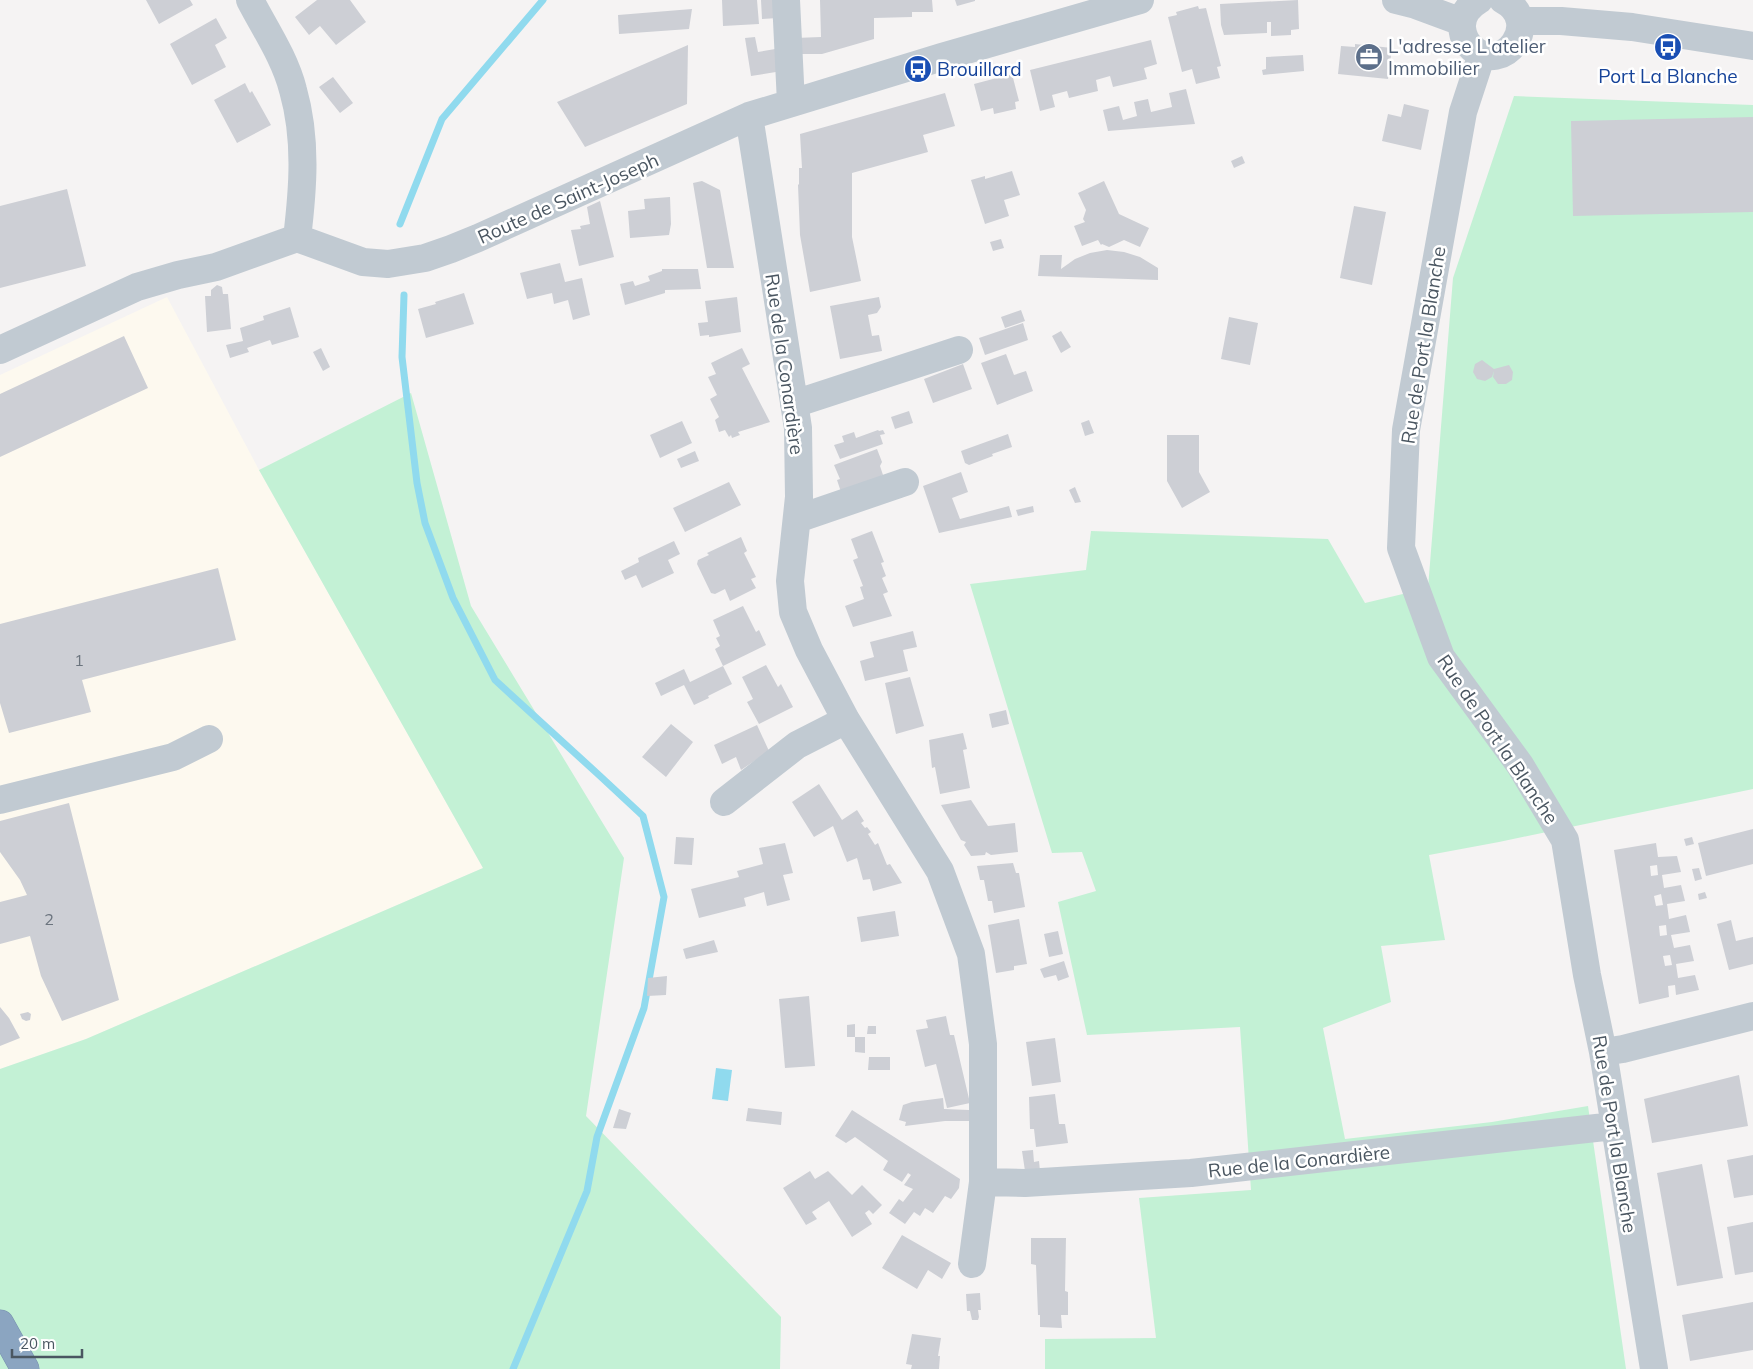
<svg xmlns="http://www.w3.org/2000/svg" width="1753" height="1369" viewBox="0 0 1753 1369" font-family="Mulish,sans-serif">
<rect width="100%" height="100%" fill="#f5f3f3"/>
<path fill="#fdf9ef" d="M167 297 259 470 483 868 86 1039 0 1069V375Z"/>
<path fill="#c3f1d5" d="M1514 96 1753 105V789L1499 842 1429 855 1445 940 1381 946 1391 1002 1323 1028 1345 1139 1492 1122 1588 1106 1626 1369H1045V1339L1156 1338 1139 1198 1251 1190 1240 1027 1087 1035 1058 902 1096 891 1082 852 1052 853 970 584 1086 570 1091 531 1328 539 1365 603 1428 588 1453 278Z
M411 393 471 606 624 858 586 1116 781 1317 780 1369H0V1069L86 1039 483 868 259 470Z"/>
<path fill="#90daee" d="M716 1068 732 1070 728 1101 712 1099Z"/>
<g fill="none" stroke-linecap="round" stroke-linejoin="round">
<path stroke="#90daee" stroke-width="7" d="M400 224 442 119 543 0
M404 295 402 357 417 483 425 523 453 598 495 680 600 776 643 816 664 897 644 1008 597 1137 587 1191 513 1369"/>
</g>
<path fill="#cdcfd5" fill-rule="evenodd" d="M146 0H190L193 5 159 24Z
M317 0H350L366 22 336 45 320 26 309 35 295 17Z
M722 0H757L759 24 723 26Z
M761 0H777L778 18 762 19Z
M820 0H932L933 12H912V17L874 18V39L822 54H795V38L821 37Z
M955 0H975V1L957 6Z
M1298 0 1299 29 1291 30V35L1271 36V22H1267V33L1224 35 1221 25 1220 4Z
M1198 6 1199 9 1206 8 1221 66 1217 67 1220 78 1196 84 1192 69 1182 72 1168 17 1177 15 1176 12Z
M692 9 689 29 619 34 618 15Z
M216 18 227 38 215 45 226 67 192 85 170 44Z
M755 37 758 52 781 48 782 71 751 76 745 38Z
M1151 40 1157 64 1144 68 1147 79 1113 87 1110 76 1096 80 1098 91 1069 98 1067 91 1052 95 1055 107 1040 111 1030 70Z
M1355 44 1392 48 1388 79 1338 74 1341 46 1355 47Z
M688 45 687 104 585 147 557 102Z
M1303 55 1304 71 1263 75 1262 70 1266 69V57Z
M1012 74 1019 101 1015 102 1016 109 994 114 993 108 981 111 974 84Z
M333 77 353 103 340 113 319 87Z
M245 83 250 93 252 91 271 125 237 143 214 100Z
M1186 89 1195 124 1108 131 1103 110 1119 106 1123 120 1137 116 1134 102 1148 99 1151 112 1172 107 1169 93Z
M945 93 955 126 923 135 928 152 852 173V237L861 281 810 292 800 235 798 185 799 184V168H802L800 134Z
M1404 104 1429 110 1421 150 1382 141 1388 114 1401 117Z
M1753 117V212L1573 216 1571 121Z
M1242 156 1245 163 1234 168 1231 161Z
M1012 171 1020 195 1004 200 1009 216 985 224 971 180 985 176V179Z
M702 181 720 190 734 268H707L693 183Z
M1104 181 1119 214 1149 228 1140 247 1124 240 1109 247 1102 244 1101 245 1098 240 1082 246 1074 226 1085 222 1083 219 1086 210 1078 193Z
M67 189 86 266 0 288V206Z
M670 197 671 224 669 235 630 238 628 211 645 209 644 199Z
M600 201 614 257 579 266 571 230 581 229 580 226 590 224 587 207Z
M1354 206 1386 212 1372 285 1340 278Z
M1001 239 1004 248 993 251 990 242Z
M1107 250 1124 252 1140 257 1158 268V280L1038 276 1040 255H1062L1061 269 1075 259 1090 253Z
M560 263 565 282 582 278 590 315 573 320 568 300 554 304 552 293 527 299 520 273Z
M662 269H698L701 289 665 290V293L625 305 620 284 633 281 635 286 650 281 648 276 662 271Z
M217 285 222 287 223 294H228L231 329 207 332 205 296H211V290Z
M464 293 474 324 426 338 418 309 436 304 435 302Z
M737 297 741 332 709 337V335L700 336 698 323 708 322 705 301Z
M879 297 881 307 877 313 868 315 872 336 879 335 882 351 840 359 830 306Z
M290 307 299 337 272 345 270 340 247 348 249 352 230 358 226 345 243 341 240 328 264 320 263 316Z
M1021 310 1025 321 1005 328 1001 317Z
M1229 317 1258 323 1250 365 1221 359Z
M1023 323 1028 340 985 355 979 338Z
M1061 331 1071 347 1061 353 1052 336Z
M124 336 148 388 0 457V394Z
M321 348 330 367 323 371 313 352Z
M742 348 750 364 742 368 770 422 738 432 740 435 732 438 731 435 729 437 725 430 719 432 715 420 719 417 710 399 717 395 708 377 716 374 711 363Z
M1006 354 1014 375 1026 371 1033 391 997 405 981 363Z
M1482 360 1494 369 1509 365 1513 372 1512 380 1506 384H1498L1493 377 1494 371 1492 377 1485 381 1477 379 1473 372 1475 364Z
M963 364 972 389 933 403 924 379Z
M909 411 913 423 895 429 891 417Z
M1089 420 1094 433 1085 436 1081 423Z
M682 421 692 443 660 458 650 435Z
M878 430 879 431 883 430 885 434 880 435 883 444 840 459 834 445 844 442 842 436 854 432 856 438Z
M1008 434 1012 447 992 454 993 456 969 465 965 463 961 451Z
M1167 435H1199V472L1210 492 1182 508 1167 481Z
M877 449 882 462 880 466 883 475 842 495 837 480 840 479 834 465Z
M695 451 699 461 681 468 677 459Z
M961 472 968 492 952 498 960 519 1009 506 1012 517 939 533 923 486Z
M729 482 741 505 685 532 673 508Z
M1075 487 1081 502 1075 503 1069 490Z
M1033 506 1034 512 1018 516 1016 510Z
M872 531 884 562 881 563 886 576 882 578 888 592 883 594 892 616 853 627 845 606 864 599 860 587 863 586 853 560 858 558 851 539Z
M741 537 747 551 744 553 756 577 751 579 756 588 730 601 725 589 715 594 711 593 697 564 698 560 709 555 707 553Z
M674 541 680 554 668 560 674 573 642 588 636 575 625 580 621 571 639 562 638 558Z
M218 568 236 640 82 680 91 712 9 733 0 703V624Z
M743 606 756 632 759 630 766 645 723 666 732 684 708 696 709 698 694 705 684 685 661 696 655 683 684 669 690 682 723 666 715 649 720 646 716 638 720 636 713 620Z
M913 631 917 647 903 650 908 671 865 681 860 661 874 657 870 642Z
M766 665 778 687 781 684 793 707 759 724 747 702 753 699 742 677Z
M910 677 924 726 896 734 885 683Z
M1006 710 1009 724 992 728 989 714Z
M671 724 693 742 666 777 642 757Z
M757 725 769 751 741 770 736 757 722 764 714 745Z
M963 733 967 749 963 750 970 788 940 794 935 767 932 768 929 740Z
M819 784 842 820 857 810 864 821 861 823 865 828 867 827 871 832 868 834 875 845 878 843 887 865 890 864 902 883 873 891 870 879 863 880 857 858 847 862 833 826 814 837 792 802Z
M971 800 988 826 1015 823 1018 852 991 855 986 852 985 855 971 856 964 845 966 842 961 840 941 805Z
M69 803 119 1000 62 1021 41 976 30 936 0 944V902L27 895 20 880 0 852V821Z
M1753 829V864L1706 876 1698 843Z
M676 837 694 838 692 865 674 864Z
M1692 837 1694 844 1686 846 1684 839Z
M785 843 793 873 783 875 790 900 767 906 764 892 744 898 746 906 699 918 691 889 739 877 737 871 763 864 759 848Z
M1656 843 1658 857 1677 856 1681 872 1662 875 1664 888 1681 885 1685 901 1667 904 1669 919 1686 915 1690 932 1671 935 1674 948 1690 945 1694 961 1676 964 1678 978 1695 975 1699 990 1676 995 1675 985 1668 986 1669 997 1639 1004 1614 850ZM1657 865 1658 875 1651 876 1650 866ZM1661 894 1663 905 1656 906 1654 896ZM1666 925 1667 935 1660 936 1659 926ZM1670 955 1672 965 1665 966 1663 956Z
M1013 863 1016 873H1019L1025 907 994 913 992 901H988L984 880H980L977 866Z
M1699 868 1702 879 1695 881 1692 869Z
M1705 892 1707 898 1699 900 1698 894Z
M895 911 899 936 861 942 857 917Z
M1019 919 1027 964 1014 966V970L996 973 988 925Z
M1731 920 1736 941 1753 937V964L1729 970 1717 924Z
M1058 931 1063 954 1049 957 1044 934Z
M714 940 718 952 686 959 683 949Z
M1064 961 1069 977 1058 981 1056 975 1044 978 1040 969Z
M667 976 666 995 647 996 648 978Z
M809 996 815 1066 785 1068 779 999Z
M0 1007 9 1018 20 1038 0 1046Z
M28 1012 31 1014 30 1020 26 1021 22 1019 20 1014Z
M946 1016 950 1035H954L970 1103 947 1108 936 1064 925 1067 916 1030 928 1028 926 1020Z
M855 1024V1037H847V1025Z
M868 1026H876V1034H867Z
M855 1037H865V1053L855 1052Z
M1055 1038 1061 1082 1032 1086 1026 1042Z
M869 1057H890V1070H868Z
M1739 1075 1748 1126 1652 1143 1644 1099Z
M1055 1094 1059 1124H1065L1068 1143 1036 1147 1034 1129H1030L1029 1097Z
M943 1098 944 1109 969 1110V1121H945L905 1126 906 1122 899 1120 903 1105 912 1102Z
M748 1108 782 1112 781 1125 746 1121Z
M619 1109 631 1113 626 1129 613 1128Z
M852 1110 960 1179 959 1188 951 1199 945 1196 933 1213 925 1208 920 1216 914 1212 905 1224 889 1213 899 1199 903 1202 913 1189 904 1185 911 1175 908 1173 902 1182 883 1170 888 1161 855 1137 846 1143 835 1136Z
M1033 1150 1034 1162 1039 1161 1040 1171H1025L1022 1151Z
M1753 1155V1195L1734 1198 1727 1160Z
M1702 1164 1723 1278 1677 1286 1657 1173Z
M810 1171 815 1179 828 1171 852 1195 862 1185 882 1205 873 1214 869 1210 865 1213 872 1224 852 1237 829 1201 812 1212 817 1219 806 1225 783 1188Z
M1753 1222V1272L1735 1275 1727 1227Z
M902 1235 951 1263 942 1279 928 1270 917 1289 882 1268Z
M1031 1238H1066L1065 1291 1068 1292V1315H1061L1062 1328 1040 1327V1315H1038L1036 1265 1031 1264Z
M980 1293 981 1310H978L979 1317 978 1320H972L970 1311H967L966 1294Z
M1753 1302V1350L1690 1361 1682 1315Z
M912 1334 941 1338 938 1356H940L939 1369H911L912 1365 906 1364Z"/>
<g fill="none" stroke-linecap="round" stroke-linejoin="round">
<g stroke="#7690ad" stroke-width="29">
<path id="highway" d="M0 1324 25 1369"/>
</g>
<path stroke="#c1cad2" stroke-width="28" d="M250 0C265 29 285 58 293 90 307 139 303 189 297 238
M786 0 791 103
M1396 0 1416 5 1462 22
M1479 0C1469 6 1461 15 1462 28 1463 36 1466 43 1472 48 1503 77 1544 22 1503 0
M1520 21H1561L1632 27 1753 46
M1482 54 1463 112 1406 430 1401 548 1441 657 1520 765 1565 840 1587 975 1603 1052 1654 1369
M749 116 798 428 799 497 790 581 793 612 809 650 846 720 940 871 971 954 983 1044V1182L972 1264
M0 350 137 287 178 275 216 267 297 238 363 262 388 264 425 258 451 249 478 238 749 116 942 57 1140 0
M794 404 959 350
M797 519 905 482
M0 800 173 757 209 739
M724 802 797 745 846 720
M1603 1052 1623 1049 1753 1016
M983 1182 1025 1183 1191 1173 1614 1126"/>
<use href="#highway" stroke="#8ba5c1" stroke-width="28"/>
</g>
<defs>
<g id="bus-disc" transform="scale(1.4375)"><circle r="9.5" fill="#1a4fb4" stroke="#fff"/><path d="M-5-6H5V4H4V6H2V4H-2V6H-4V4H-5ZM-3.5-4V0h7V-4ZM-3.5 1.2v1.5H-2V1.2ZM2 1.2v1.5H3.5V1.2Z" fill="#fff"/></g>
<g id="office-disc" transform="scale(1.4375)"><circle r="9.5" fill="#5c6f8a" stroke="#fff"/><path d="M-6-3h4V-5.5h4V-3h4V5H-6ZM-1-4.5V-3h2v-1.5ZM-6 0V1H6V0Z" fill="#fff"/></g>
</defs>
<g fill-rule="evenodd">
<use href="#bus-disc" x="1668" y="47"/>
<use href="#office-disc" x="1369" y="57"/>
<use href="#bus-disc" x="918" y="69"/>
</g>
<g text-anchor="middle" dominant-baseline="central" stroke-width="5" stroke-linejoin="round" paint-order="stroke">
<g font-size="16" fill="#6b747e">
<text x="79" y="660">1</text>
<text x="49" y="919">2</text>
</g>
<g font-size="19" fill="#4e5e75" stroke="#fff" text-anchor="start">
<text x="1388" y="46">L'adresse L'atelier<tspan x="1388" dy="22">Immobilier</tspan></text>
</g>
<g font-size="19" fill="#164399" stroke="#fff" text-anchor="start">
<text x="937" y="69">Brouillard</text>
<text x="1668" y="76" text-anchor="middle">Port La Blanche</text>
</g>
<g font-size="19" fill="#4a5661" stroke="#fff">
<text transform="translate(568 198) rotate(-24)">Route de Saint-Joseph</text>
<text transform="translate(1423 345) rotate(-81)">Rue de Port la Blanche</text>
<text transform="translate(785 364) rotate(82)">Rue de la Conardière</text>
<text transform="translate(1498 739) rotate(56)">Rue de Port la Blanche</text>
<text transform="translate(1615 1134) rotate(81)">Rue de Port la Blanche</text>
<text transform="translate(1299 1161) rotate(-6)">Rue de la Conardière</text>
</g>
</g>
<path d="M12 1349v8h70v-8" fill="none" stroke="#4a5661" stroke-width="2.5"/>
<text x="20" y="1349" font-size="15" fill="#4a5661" stroke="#ffffff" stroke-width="4" paint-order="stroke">20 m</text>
</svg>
